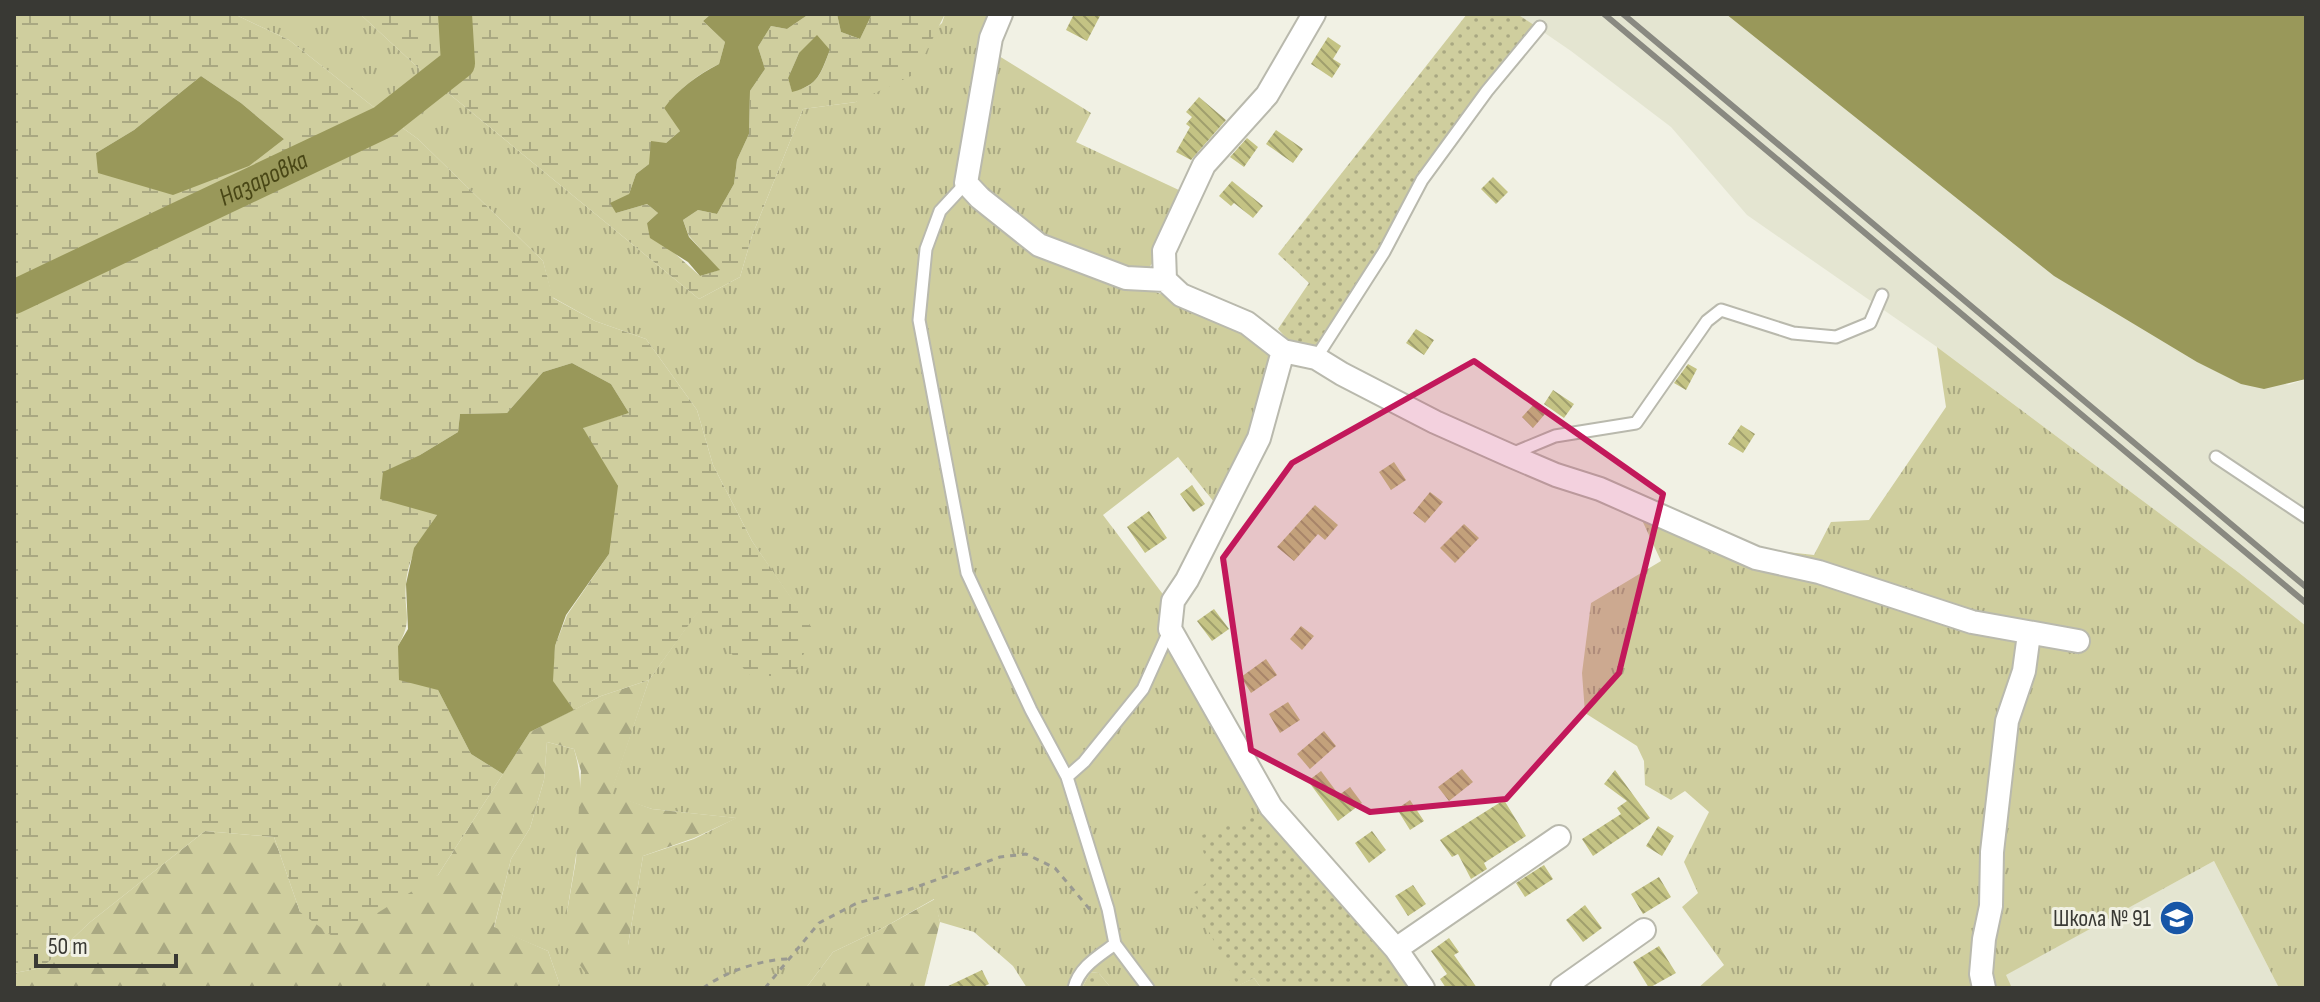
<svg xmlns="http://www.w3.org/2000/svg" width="2320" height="1002" viewBox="0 0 2320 1002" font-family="'Sofia Sans Condensed',sans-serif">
<defs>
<pattern id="grass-tufts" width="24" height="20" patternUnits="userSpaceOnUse" patternTransform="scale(2)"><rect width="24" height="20" fill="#cfce9e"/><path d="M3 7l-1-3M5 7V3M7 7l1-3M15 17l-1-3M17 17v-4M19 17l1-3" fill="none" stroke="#a9a882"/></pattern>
<pattern id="forest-firs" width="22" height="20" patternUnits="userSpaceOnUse" patternTransform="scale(2)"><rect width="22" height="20" fill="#cfce9e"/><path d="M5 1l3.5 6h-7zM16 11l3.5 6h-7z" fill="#a9a882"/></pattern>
<pattern id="wetland-marsh" width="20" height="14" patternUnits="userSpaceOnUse" patternTransform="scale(2)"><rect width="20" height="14" fill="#cfce9e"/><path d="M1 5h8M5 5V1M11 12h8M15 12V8" fill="none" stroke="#a9a882"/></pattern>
<pattern id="garden-dots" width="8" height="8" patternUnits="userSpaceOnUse" patternTransform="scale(2)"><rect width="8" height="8" fill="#cfce9e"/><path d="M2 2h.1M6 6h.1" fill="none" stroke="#a9a882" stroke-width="1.8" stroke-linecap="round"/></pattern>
<pattern id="building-back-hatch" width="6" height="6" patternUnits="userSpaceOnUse" patternTransform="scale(2)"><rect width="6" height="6" fill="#c4c384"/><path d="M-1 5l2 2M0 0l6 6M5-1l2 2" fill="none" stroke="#a09f6d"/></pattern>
</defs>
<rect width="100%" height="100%" fill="#f1f1e4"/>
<path fill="#e4e5d1" d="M1517 14H1726L2054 276 2288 385 2306 379V626L2238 572 1937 347 1747 215 1671 127 1571 51Z
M2214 861 2279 988H2012L2005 975Z"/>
<path fill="url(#grass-tufts)" d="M234 14H360L425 74 699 299 740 277 752 236 803 109 856 102 942 23 945 14H995L974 199 1126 282 1179 300 1242 328 1271 353 1275 365 1255 425 1218 507 1178 457 1103 515 1165 597 1264 813 1211 879 1239 985 1254 978 1261 988H1111L1098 972 1090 973 1082 988H1027L1013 966 974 932 940 922 934 899 881 929 833 952 806 988H561L548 951 494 928 511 859 530 828 544 780 547 742 574 749C589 797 575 862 567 912L628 945 643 856 694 839 736 818 652 809 610 795 649 680 698 611 813 631 752 541 713 465 697 410 646 339 595 321 552 297 543 261 418 139 371 105 289 40Z
M999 56 1091 113 1076 142 1181 191 1156 258 1146 272 1130 270 1042 237 982 194 975 176Z
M1937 347 2238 572 2306 626V988H2279L2214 861 2006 975 2012 988H1698L1724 965 1682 907 1698 893 1684 862 1709 812 1685 791 1671 800 1645 785 1644 761 1637 746 1585 713 1582 673 1591 603 1661 561 1641 518 1760 549 1814 555 1831 522 1869 520 1946 407Z"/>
<path fill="url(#forest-firs)" d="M649 680 611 794 652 809 737 818 694 838 643 856 628 945 589 978 565 944 567 912 576 860 581 771 574 749 547 742 544 780 530 828 511 859 494 927 548 951 561 988H14V973L42 968 89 923 205 831 274 837 300 912 438 875 530 732 601 696Z
M935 899 940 922 924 988H806L833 952 881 929Z"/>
<path fill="url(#wetland-marsh)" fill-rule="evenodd" d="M14 14H234L289 40 371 105 418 139 543 261 553 298 595 321 646 339 697 410 713 465 752 541 814 631 793 678 748 674 698 612 649 680 601 696 574 710 552 681 555 646 567 615 609 554 583 427 629 413 611 384 572 363 543 372 507 413 460 414 458 432 420 455 383 473 437 515C422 537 408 556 406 584 403 612 414 618 398 646L438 690 471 754 503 774 438 875 336 939 300 912 274 837 205 831 89 923 42 968 14 973ZM201 76 241 103 284 139 96 153 134 130Z
M360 14H711L703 21 725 42 719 64C698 74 678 90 664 108L681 130 666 143 649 164 636 174 629 194 616 213 647 204 658 213 647 223 671 250 700 276 719 270 689 236 683 220 698 210 717 214 734 184 737 160 749 134 750 91 765 69 758 47 771 26 787 29 809 14H837L841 32 860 39 872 14H945L915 74 856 102 803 109 752 236 740 277 699 299 425 74ZM830 50C821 73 818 87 792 91L788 78 799 53Z"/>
<path fill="url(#garden-dots)" d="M1467 14H1517L1534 25 1417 176 1382 250 1313 350 1290 342 1278 329 1309 283 1278 254Z
M1264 813 1417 988H1261L1254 978 1238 986 1190 896 1211 879 1199 836Z
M1098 972 1111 988H1082L1090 973Z"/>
<path fill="#99985a" d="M711 14H809L787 29 771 26 758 47 765 69 750 91 749 134 737 160 734 184 717 214 698 210 683 220 689 237 720 270 700 276 688 262 650 238 647 223 658 213 647 204 616 213 610 203 629 194 636 174 649 164 651 141 666 143 680 131 664 108C678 89 698 75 719 64L725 42 703 21Z
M872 14 860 39 841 32 837 14Z
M1726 14H2306V379L2264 389 2241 384 2197 362 2054 276Z
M817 35 830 50C820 74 819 85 792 92L788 78 799 53Z
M201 76 241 103 284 139 249 166 173 195 98 173 96 153 134 130Z
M572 363 611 384 629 413 583 428 618 486 609 554 566 615 555 646 553 681 574 710 530 732 503 774 471 754 438 690 399 680 398 646 408 629 406 584 414 548 437 515 380 499 383 472 420 455 458 432 460 414 507 413 543 372Z"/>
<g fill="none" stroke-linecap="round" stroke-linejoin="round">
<path stroke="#99985a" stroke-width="34" id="s1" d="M14 297 383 122 458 63 455 14"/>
</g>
<path fill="url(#building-back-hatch)" d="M1074 14H1101L1087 41 1066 30Z
M1328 37 1341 46 1333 59 1341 64 1332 78 1311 64Z
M1199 97 1226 120 1191 160 1176 152 1190 127 1186 124 1192 117 1186 112Z
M1276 130 1303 149 1293 163 1266 144Z
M1247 138 1258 147 1244 167 1230 157Z
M1493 177 1508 192 1496 204 1481 189Z
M1232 181 1263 206 1253 218 1234 203 1231 206 1219 196Z
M1416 329 1434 340 1424 355 1406 343Z
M1688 364 1697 369 1686 390 1674 383Z
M1553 390 1574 404 1564 418 1544 404Z
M1534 404 1545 414 1533 428 1522 417Z
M1741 425 1755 434 1743 453 1728 444Z
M1394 462 1406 480 1391 490 1379 472Z
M1192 485 1205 504 1193 512 1180 494Z
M1430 492 1443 502 1425 523 1413 513Z
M1315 505 1338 525 1325 540 1318 534 1294 561 1277 547Z
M1149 511 1167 538 1145 553 1127 527Z
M1464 524 1479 538 1455 563 1440 548Z
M1214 609 1229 629 1212 641 1197 621Z
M1301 626 1314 636 1302 650 1290 639Z
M1266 659 1277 675 1251 693 1241 677Z
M1288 702 1300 720 1280 733 1269 714Z
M1324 731 1336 746 1310 769 1297 754Z
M1462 769 1473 782 1449 801 1438 787Z
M1615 770 1650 818 1593 856 1582 839 1621 814 1617 808 1627 801 1604 784Z
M1321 771 1339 795 1350 787 1362 803 1338 821 1308 781Z
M1410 800 1424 821 1410 830 1397 809Z
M1504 800 1526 836 1484 863 1487 869 1471 879 1458 854 1452 857 1440 840Z
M1658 826 1674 836 1662 856 1646 846Z
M1372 831 1386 850 1369 863 1355 843Z
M1544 865 1553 879 1525 897 1516 883Z
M1659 877 1671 897 1643 914 1631 894Z
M1413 885 1426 904 1408 916 1395 896Z
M1585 905 1602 928 1583 942 1566 920Z
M1449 938 1459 952 1454 955 1477 988H1446L1440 979 1447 974 1431 951Z
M1659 946 1676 973 1649 988 1633 962Z
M982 970 989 984 981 988H944Z"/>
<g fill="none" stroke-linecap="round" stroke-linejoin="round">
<g stroke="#b9b9ad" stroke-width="15">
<path id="service" d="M966 183 940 211 926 249 919 320 967 573 1031 710 1067 777 1108 909 1115 944 1148 988
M1316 358 1384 252 1422 180 1487 91 1540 27
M1509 455 1555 436 1636 423 1707 321 1721 310 1793 333 1836 337 1870 323 1882 295
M2216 457 2306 517
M1067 777 1084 762 1143 689 1170 629
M1074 988C1079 967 1099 956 1115 944"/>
</g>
<g stroke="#b9b9ad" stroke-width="26">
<path id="minor" d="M1001 14 991 38 966 183 980 198 1039 245 1126 278 1165 280
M1314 14 1267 95 1204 165 1164 251 1165 280 1181 295 1247 323 1283 351 1316 358 1342 374 1435 422 1509 455 1556 475 1600 489 1756 558 1819 572 1972 622 2078 641
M1283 351 1259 438 1187 580 1173 601 1170 629 1271 807 1396 949 1423 988
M1396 949 1559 837
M1562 988 1644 930
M1984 988 1981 974 1984 939 1991 906 1992 852 2007 721 2024 671 2029 634"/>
</g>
<path stroke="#9a9a91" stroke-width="3" stroke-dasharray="6 6" stroke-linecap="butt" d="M703 988C725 972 762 959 789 959
M765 988 819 923 857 903 908 890 1000 857 1026 854 1055 868 1092 912"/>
<use href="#service" stroke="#fff" stroke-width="11"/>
<use href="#minor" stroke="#fff" stroke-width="22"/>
<path stroke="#898981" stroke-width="6" d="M1604 14 2306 603
M1623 14 2306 587"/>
</g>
<path fill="#c2185b" fill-opacity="0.2" stroke="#c2185b" stroke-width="6" stroke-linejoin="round" d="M1474 361 1663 494 1619 673 1506 799 1370 812 1251 750 1223 558 1292 463Z"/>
<defs>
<g id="school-disc" transform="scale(1.8)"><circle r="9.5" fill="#1856a7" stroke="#f1f1e4"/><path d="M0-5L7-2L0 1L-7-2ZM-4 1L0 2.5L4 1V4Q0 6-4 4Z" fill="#fff"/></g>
</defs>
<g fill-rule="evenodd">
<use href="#school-disc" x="2177" y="918"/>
</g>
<g text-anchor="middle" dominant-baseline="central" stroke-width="6" stroke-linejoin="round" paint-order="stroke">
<g font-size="24" fill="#393934" stroke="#f1f1e4" text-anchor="end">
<text x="2151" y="918">Школа № 91</text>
</g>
<g font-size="26" font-style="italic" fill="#494716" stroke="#f1f1e4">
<text stroke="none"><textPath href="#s1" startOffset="276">Назаровка</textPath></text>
</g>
</g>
<rect width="2320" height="1002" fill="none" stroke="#393934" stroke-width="32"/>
<path d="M36 954v12h140v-12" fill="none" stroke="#393934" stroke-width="4"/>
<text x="48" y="954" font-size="24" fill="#393934" stroke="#f1f1e4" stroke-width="6" paint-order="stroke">50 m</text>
</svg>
